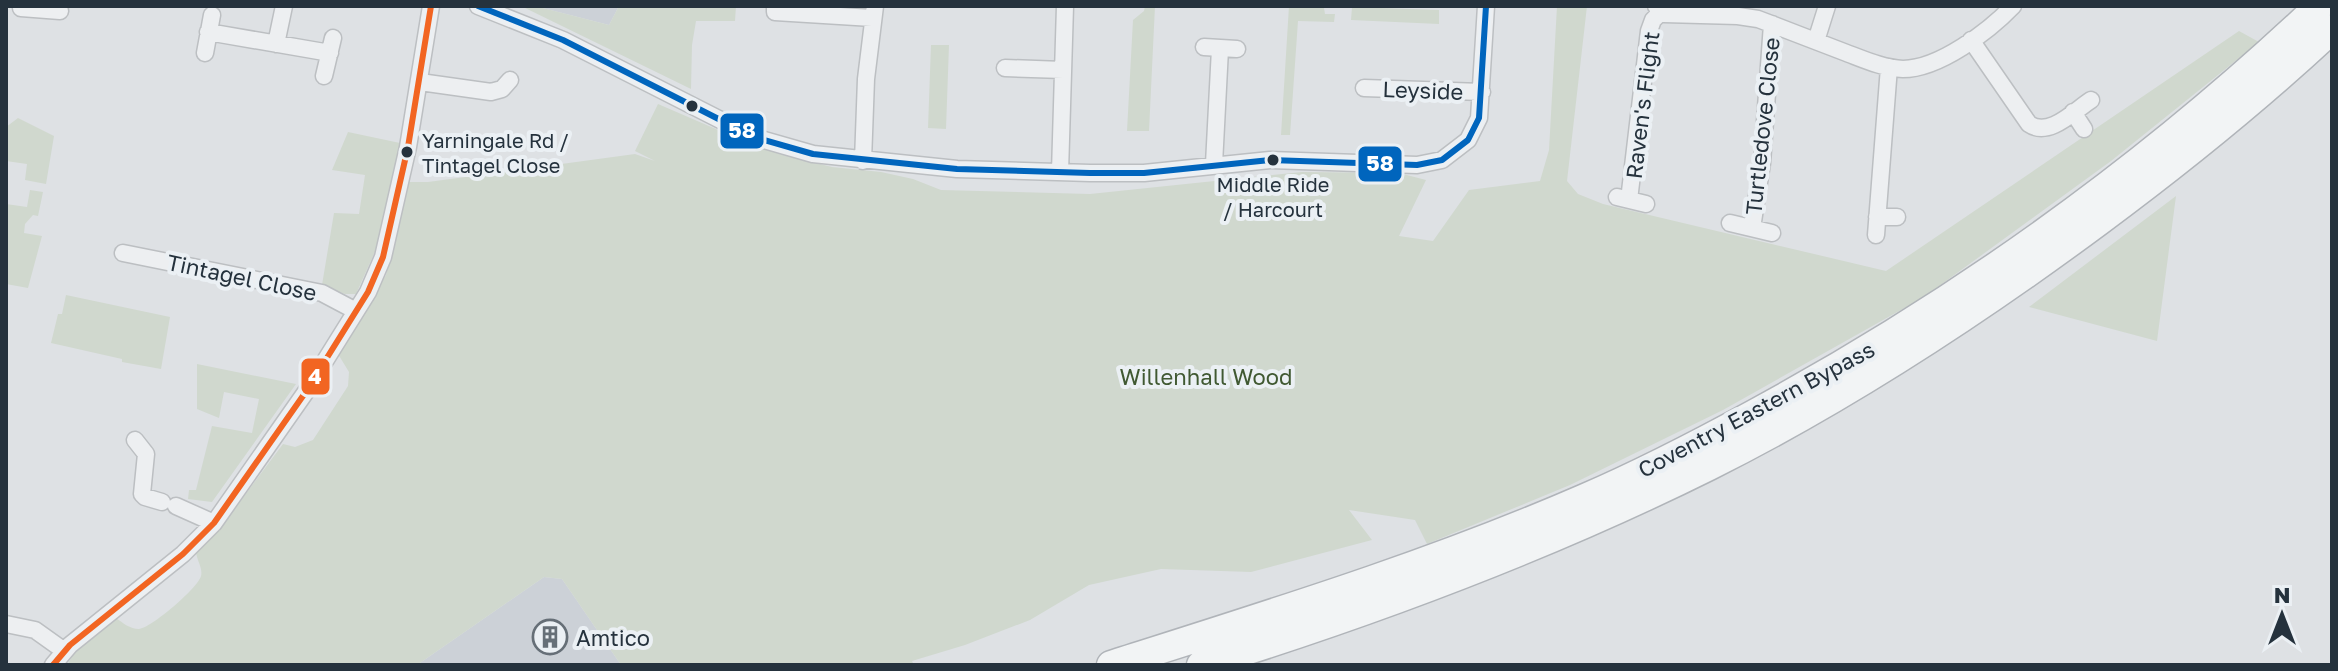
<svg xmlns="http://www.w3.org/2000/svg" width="2338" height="671" viewBox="0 0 2338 671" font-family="'Golos Text',sans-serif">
<rect width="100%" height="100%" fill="#dee1e4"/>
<path fill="#ccd1d7" d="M535 6H619L609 25Z
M544 577 562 579 621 665H417Z"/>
<path fill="#d0d8ce" d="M521 6H535L609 25 619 6H736L735 21H696L692 45 691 89Z
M1145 6H1155L1149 131H1127L1133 20 1144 11Z
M1289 6 1324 8 1325 14H1335L1334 22 1298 21 1290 135H1281Z
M1557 6H1587L1567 181 1578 194 1603 204 1886 271 2239 31 2259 42 2111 161 1924 297 1723 410 1570 485 1427 544 1415 520 1349 510 1372 540 1251 572 1161 569 1089 585 1030 620 965 645 912 661 914 665H621L562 579 544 577 417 665H67L76 650 116 618C123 623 130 629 139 629 151 628 198 588 201 576 203 568 197 561 196 552L220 528 283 444 295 447 313 440 348 386 349 372 338 354 386 275 409 182H428L635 154 655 161 635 151 658 104 746 142 781 154 832 167 881 172 913 179 941 190 1090 194 1302 172 1399 173 1426 180 1399 236 1433 241 1469 190 1540 181 1549 150Z
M1352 7 1439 10V24L1351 20Z
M931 45H949L946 129 928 128Z
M18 118 54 136 46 184 25 180 27 164 6 161V127Z
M348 132 400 143 382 236 356 294H345L322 285 334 213 359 214 365 175 332 170Z
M30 190 43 192 38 216 33 215 25 224 24 233 42 236 28 288 6 284V204L27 207Z
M2176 196 2157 341 2029 307Z
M66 295 170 317 161 369 122 362V359L51 343 58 314H62Z
M197 364 296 384 212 502 188 499 189 490H196L212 426 252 433 259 399 224 392 219 418 197 409Z"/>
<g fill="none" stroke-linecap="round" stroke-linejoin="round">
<g stroke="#bcbfc2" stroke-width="19">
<path id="minor" d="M478 6 563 40 754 137 813 154 957 169 1090 173H1144L1270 160 1417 165 1442 160 1468 140 1479 118 1486 6
M775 6V12L872 18
M1656 6 1664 14 1738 16 1758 19C1787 30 1815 41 1844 52 1863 59 1882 68 1903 69 1939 69 1989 31 2013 6
M21 8 60 11
M208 32 330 53
M1971 40 2029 124C2049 138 2074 111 2091 100
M1816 41 1827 6
M276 44 284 6
M1204 47 1237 49
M205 53 212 15
M1005 68 1063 70
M324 76 333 38
M420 82 491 92 502 89 510 80
M1364 88 1482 92
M2073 112 2084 129
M863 161 866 79 875 6
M1214 164 1220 49
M1060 172 1065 6
M1617 197 1646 204
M1629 200 1649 31 1653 20 1660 13
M1877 217H1897
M1730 223 1772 233
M1752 228 1762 163 1772 24
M1876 235 1889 67
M123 253 322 293 356 311
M135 440 146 454 142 494 145 497 162 502
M176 506 214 523
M6 624 35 630 63 650
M53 665 70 645 183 554 214 523 305 393 368 292 383 257 408 147 431 6"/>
</g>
<g stroke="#b0b4b9" stroke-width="31">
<path id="trunk" d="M1111 665C1271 614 1431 565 1585 498 1643 473 1699 444 1754 414 1959 303 2150 166 2319 6
M1201 665C1375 611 1546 547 1709 466 1847 397 1975 313 2099 221 2180 161 2258 98 2332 29"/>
</g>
<use href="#minor" stroke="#edeff1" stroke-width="16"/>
<use href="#trunk" stroke="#f2f4f5" stroke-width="28"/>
<g stroke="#ebf0f4" stroke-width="12">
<path id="bus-1" d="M478 6 563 40 754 137 813 154 957 169 1090 173H1144L1270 160 1417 165 1442 160 1468 140 1479 118 1486 6"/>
</g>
<g stroke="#ebf0f4" stroke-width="12">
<path id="bus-2" d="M53 665 70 645 183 554 214 523 305 393 368 292 383 257 408 147 431 6"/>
</g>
<use href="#bus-1" stroke="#0065bd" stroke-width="6"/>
<use href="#bus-2" stroke="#f26522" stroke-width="6"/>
</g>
<defs>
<g id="building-ring" transform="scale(1.8)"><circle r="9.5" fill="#ebf0f4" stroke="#666f77" stroke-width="1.5"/><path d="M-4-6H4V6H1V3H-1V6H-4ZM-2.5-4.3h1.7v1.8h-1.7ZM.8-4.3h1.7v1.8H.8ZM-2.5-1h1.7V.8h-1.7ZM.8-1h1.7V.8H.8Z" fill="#666f77"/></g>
</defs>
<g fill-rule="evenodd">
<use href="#building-ring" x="550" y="637"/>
</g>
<g fill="#25323d" stroke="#ebf0f4" stroke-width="3">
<circle cx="692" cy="106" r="7"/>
<circle cx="407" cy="152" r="7"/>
<circle cx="1273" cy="160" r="7"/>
</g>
<g text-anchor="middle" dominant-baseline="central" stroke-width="8" stroke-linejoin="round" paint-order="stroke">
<g font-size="20" fill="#25323d" stroke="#ebf0f4" text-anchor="start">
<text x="422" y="140">Yarningale Rd /<tspan x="422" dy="25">Tintagel Close</tspan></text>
<text x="1273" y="184" text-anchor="middle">Middle Ride<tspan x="1273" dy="25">/ Harcourt</tspan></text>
</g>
<g font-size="22" fill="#25323d" stroke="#ebf0f4">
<text transform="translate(1423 90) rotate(2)">Leyside</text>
<text transform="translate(1642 105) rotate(-83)">Raven's Flight</text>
<text transform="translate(1762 126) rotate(-84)">Turtledove Close</text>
<text transform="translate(242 277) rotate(12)">Tintagel Close</text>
<text transform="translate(1756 409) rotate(-28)">Coventry Eastern Bypass</text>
</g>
<g font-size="22" fill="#405932" stroke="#ebf0f4">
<text x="1206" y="376">Willenhall Wood</text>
</g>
<g font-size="22" fill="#25323d" stroke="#ebf0f4" text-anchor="start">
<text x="576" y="637">Amtico</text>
</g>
</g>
<g stroke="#ebf0f4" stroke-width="3">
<rect x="719" y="112" width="46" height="38" rx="8" fill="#0065bd"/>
<rect x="1357" y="145" width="46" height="38" rx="8" fill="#0065bd"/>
<rect x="300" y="357" width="31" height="39" rx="8" fill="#f26522"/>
</g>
<g font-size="22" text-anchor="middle" font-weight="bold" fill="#fff">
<text x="742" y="138">58</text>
<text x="1380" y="171">58</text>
<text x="315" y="384">4</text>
</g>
<rect width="2338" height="671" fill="none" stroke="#25323d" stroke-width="16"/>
<g transform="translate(2282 615)" stroke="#ebf0f4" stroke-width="6" paint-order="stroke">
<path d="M0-6L14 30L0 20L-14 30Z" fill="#25323d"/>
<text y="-12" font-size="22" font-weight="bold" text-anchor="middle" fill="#25323d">N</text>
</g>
</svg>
